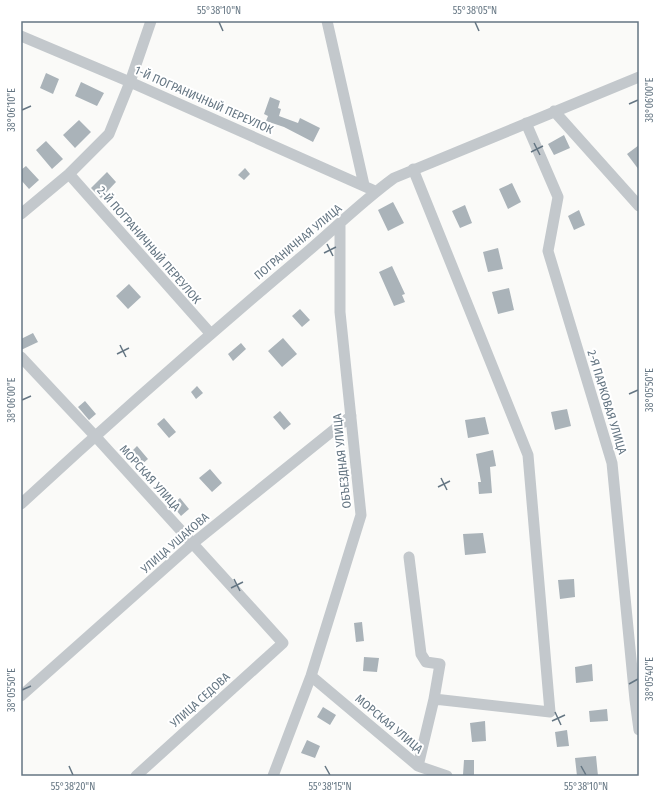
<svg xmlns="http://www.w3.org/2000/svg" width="660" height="797" viewBox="0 0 660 797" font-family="'Fira Sans Condensed',sans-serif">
<rect width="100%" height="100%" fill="#fafaf8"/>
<path fill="#aab3b9" d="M46 73 59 79 53 94 40 88Z
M81 82 104 93 97 106 75 96Z
M270 97 280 101 278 108 281 109 279 116 298 123 300 118 320 128 313 142 284 127 266 121 268 116 264 114Z
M79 120 91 132 75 148 63 135Z
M564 135 570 148 554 155 548 144Z
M46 141 63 159 52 169 36 150Z
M639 145V170L627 154Z
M26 166 39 180 29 189 21 180V170Z
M245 168 250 174 244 180 238 175Z
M107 172 116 182 101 198 91 188Z
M512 183 521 202 508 209 499 189Z
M393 202 404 223 388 231 378 210Z
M465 205 472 223 460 228 452 211Z
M579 210 585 225 574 230 568 216Z
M498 248 503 269 488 272 483 252Z
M392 266 405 294 402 295 405 302 394 306 379 272Z
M129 284 141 297 128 309 116 296Z
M509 288 514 310 498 314 492 292Z
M300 309 310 320 302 327 292 316Z
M33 333 38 342 21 350V339Z
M283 338 297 354 282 367 268 351Z
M241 343 246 349 233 361 228 354Z
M197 386 203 393 196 399 191 392Z
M85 401 96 414 89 420 78 407Z
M567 409 571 426 555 430 551 412Z
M280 411 291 424 284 430 273 417Z
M485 417 489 434 468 438 465 420Z
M164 418 176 432 169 438 157 424Z
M137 446 148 459 141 465 130 453Z
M493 450 496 466 490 467 492 493 479 494 478 482H481L476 454Z
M210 469 222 483 212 492 199 478Z
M180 498 189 509 181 516 172 505Z
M483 533 486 553 465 555 463 534Z
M574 579 575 597 560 599 558 580Z
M362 622 364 641 356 642 354 623Z
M364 657 379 658 377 672 363 671Z
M592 664 593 681 576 683 575 667Z
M323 707 336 715 330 725 317 717Z
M607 709 608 721 590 722 589 711Z
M485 721 486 741 472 742 470 723Z
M567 730 569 746 557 747 555 732Z
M307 740 320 746 315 758 301 753Z
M596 756 598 776H577L575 758Z
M464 760H474V776L463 775Z"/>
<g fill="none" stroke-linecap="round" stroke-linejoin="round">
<path stroke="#c3c8cc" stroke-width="11" d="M327 21 364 185
M21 36 130 82 375 191
M554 111 639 206
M526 123 558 197 548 251 612 463 635 700 639 730
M69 174 210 333
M21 214 69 174 109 134 130 82 151 21
M21 357 96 437 283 643 136 776
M21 504C112 420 205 338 300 258 331 232 361 202 394 178L639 77
M409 557 421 654 426 662 440 664 434 699
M311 676 418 766 434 699 550 712 528 455 413 169
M21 696 192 544 351 416
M418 766 447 776
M273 776 311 676 361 515 340 312V225"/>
</g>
<path fill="none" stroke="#657683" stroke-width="1.5" d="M219 22 223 31M475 22 479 31M629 104 638 100M22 110 31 106M534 143 540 155M531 152 543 146M327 244 333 256M324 253 336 247M120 345 126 357M117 354 129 348M629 394 638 390M22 400 31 396M441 478 447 490M438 487 450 481M234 579 240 591M231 588 243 582M629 684 638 679M22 690 31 686M555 712 561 725M552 721 565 715M69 766 73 775M325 766 330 775M581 766 586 775"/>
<g text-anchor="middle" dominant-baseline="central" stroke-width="4" stroke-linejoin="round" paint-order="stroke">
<g font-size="12" fill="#657683" stroke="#fff">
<text transform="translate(204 100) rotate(24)">1-Й ПОГРАНИЧНЫЙ ПЕРЕУЛОК</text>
<text transform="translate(298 242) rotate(-40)">ПОГРАНИЧНАЯ УЛИЦА</text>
<text transform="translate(149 245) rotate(49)">2-Й ПОГРАНИЧНЫЙ ПЕРЕУЛОК</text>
<text transform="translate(607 402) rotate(73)">2-Я ПАРКОВАЯ УЛИЦА</text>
<text transform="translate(342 461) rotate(-96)">ОБЪЕЗДНАЯ УЛИЦА</text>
<text transform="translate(150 478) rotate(48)">МОРСКАЯ УЛИЦА</text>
<text transform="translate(175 543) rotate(-41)">УЛИЦА УШАКОВА</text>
<text transform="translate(200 700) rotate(-42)">УЛИЦА СЕДОВА</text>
<text transform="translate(389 724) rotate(40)">МОРСКАЯ УЛИЦА</text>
</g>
</g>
<rect width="660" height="797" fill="none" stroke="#ffffff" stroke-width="44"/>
<rect x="22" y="22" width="616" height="753" fill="none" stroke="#657683" stroke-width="1.5"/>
<g font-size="10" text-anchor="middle" fill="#657683">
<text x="219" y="14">55°38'10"N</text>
<text x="475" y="14">55°38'05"N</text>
<text transform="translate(649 100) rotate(-90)" y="4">38°06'00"E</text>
<text transform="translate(11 110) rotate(-90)" y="4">38°06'10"E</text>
<text transform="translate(649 390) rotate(-90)" y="4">38°05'50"E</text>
<text transform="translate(11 400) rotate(-90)" y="4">38°06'00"E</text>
<text transform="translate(649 679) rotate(-90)" y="4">38°05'40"E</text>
<text transform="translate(11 690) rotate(-90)" y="4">38°05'50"E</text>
<text x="73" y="790">55°38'20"N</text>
<text x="330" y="790">55°38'15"N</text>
<text x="586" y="790">55°38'10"N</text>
</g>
</svg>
